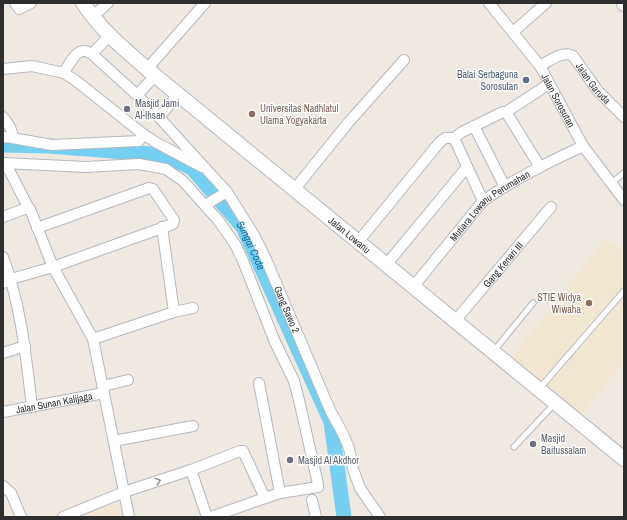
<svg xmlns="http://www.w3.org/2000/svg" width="627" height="520" viewBox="0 0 627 520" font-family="'Archivo Narrow',sans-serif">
<rect width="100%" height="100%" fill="#efe9e1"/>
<path fill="#f0e6d1" d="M605 238 624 252V361L580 417 509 361Z
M117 496 124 517H71Z"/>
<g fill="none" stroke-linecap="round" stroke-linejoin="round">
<path stroke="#75cff0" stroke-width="15" id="s1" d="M3 145 49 146 163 155 192 168 243 227 331 422 344 517"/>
<g stroke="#b4b7c1" stroke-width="7">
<path id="lane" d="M611 183 624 173
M493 352 533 303
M539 389 624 291
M514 447 555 403"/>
</g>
<g stroke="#b4b7c1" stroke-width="12">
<g id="street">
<path d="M15 3 19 9 31 3"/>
<path id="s2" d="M489 3 540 66 583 146 624 200"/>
<path d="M92 17 108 3"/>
<path d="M513 32 546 3"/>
<path d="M92 54 109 36"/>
<path id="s3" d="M540 66C549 61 563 50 573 56L598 91 624 117"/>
<path d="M3 69 32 66 64 73 75 80 143 134 157 143 202 167"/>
<path d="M147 69 205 3"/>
<path id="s4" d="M64 73C67 67 76 51 83 51 86 50 89 53 92 54L137 95 156 114 227 192 254 235 265 257 330 410 343 434 349 448 353 469 360 488 380 517"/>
<path d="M137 95 155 76"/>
<path d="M506 112 540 167"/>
<path d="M3 117C8 124 13 129 12 138L3 137"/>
<path d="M159 117 178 95"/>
<path d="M474 126 505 187"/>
<path d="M12 138 52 145 139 141 143 134"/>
<path d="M454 138 462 132 503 112H506L549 84"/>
<path d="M3 163 86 167 139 164 166 169 183 181 218 220 235 244 243 261 275 342 294 381 299 400 318 484V487L280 493 265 498"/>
<path d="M8 168 29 209"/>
<path d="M294 190 348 123 404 60"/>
<path d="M205 205 227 192"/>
<path d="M3 217 27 208 30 209 53 267 93 339"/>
<path d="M162 227 174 312"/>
<path d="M358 242 439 143 445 138H454L483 201"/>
<path d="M3 257C21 305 26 356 32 407"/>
<path d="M386 265 467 167"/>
<path d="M3 283 11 279 53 267 173 224 174 220 153 189 149 188 37 228"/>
<path id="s5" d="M413 287 483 201C514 179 549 162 583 146"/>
<path id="s6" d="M455 321 551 207"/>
<path d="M3 353 25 346"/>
<path d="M259 383 280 493"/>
<path d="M103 386 128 380"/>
<path id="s7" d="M3 412 104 393"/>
<path d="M114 441 193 426"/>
<path d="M191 470 207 517"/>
<path d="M3 486 11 493 21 517"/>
<path d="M312 500 316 517"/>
<path d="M63 517 124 492 93 339 174 312 193 308"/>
<path d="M129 517 124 492 191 470 240 451H243L265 498 211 517"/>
</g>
</g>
<g stroke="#b4b7c1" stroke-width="16">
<g id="secondary">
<path id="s8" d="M83 3C102 31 122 47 147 69L624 459"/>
<path d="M624 3V4"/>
</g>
</g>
<use href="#lane" stroke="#fff" stroke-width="5"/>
<use href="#street" stroke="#fff" stroke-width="10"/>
<use href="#secondary" stroke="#fff" stroke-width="14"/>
</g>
<defs><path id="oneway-chevron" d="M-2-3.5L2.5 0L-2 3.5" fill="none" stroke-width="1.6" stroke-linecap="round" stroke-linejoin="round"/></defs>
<use stroke="#969696" href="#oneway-chevron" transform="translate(158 481) rotate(-19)"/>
<circle fill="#5c6f8a" stroke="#fff" stroke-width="1.5" cx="526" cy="80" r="4"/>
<g fill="#6b7280" stroke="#fff" stroke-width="1.5">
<circle cx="127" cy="109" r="4"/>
<circle cx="533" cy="444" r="4"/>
<circle cx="290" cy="460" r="4"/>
</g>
<g fill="#8d6e63" stroke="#fff" stroke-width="1.5">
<circle cx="252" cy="114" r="4"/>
<circle cx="589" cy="303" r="4"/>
</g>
<g text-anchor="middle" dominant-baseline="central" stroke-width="3" stroke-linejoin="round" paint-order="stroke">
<g font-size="10" fill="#4e5e75" stroke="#fff" text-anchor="end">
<text x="518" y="74">Balai Serbaguna<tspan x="518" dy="12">Sorosutan</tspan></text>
</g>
<g font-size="10" fill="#2e2e2e" stroke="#fff">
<text stroke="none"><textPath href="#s3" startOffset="70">Jalan Garuda</textPath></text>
<text stroke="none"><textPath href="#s2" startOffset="120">Jalan Sorosutan</textPath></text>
<text stroke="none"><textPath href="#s5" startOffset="113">Mutiara Lowanu Perumahan</textPath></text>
<text stroke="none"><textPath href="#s8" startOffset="354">Jalan Lowanu</textPath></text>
<text stroke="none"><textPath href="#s6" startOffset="74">Gang Kenari III</textPath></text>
<text stroke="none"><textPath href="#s4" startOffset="365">Gang Sawo 2</textPath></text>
<text stroke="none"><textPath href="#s7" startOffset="52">Jalan Sunan Kalijaga</textPath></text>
</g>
<g font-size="10" fill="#5b616d" stroke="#fff" text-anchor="start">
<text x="135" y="103">Masjid Jami<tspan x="135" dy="12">Al-Ihsan</tspan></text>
<text x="541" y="438">Masjid<tspan x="541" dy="12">Baitussalam</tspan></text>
<text x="298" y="460">Masjid Al Akdhor</text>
</g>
<g font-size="10" fill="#785e54" stroke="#fff" text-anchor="start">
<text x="260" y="108">Universitas Nadhlatul<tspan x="260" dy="12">Ulama Yogyakarta</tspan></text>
<text x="581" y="297" text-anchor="end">STIE Widya<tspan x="581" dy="12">Wiwaha</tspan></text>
</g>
<g font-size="11" font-style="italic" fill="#0d6fa3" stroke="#fff">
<text stroke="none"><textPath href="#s1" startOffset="290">Sungai Code</textPath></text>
</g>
</g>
<rect width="627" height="520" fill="none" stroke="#2e2e2e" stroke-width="8"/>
</svg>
